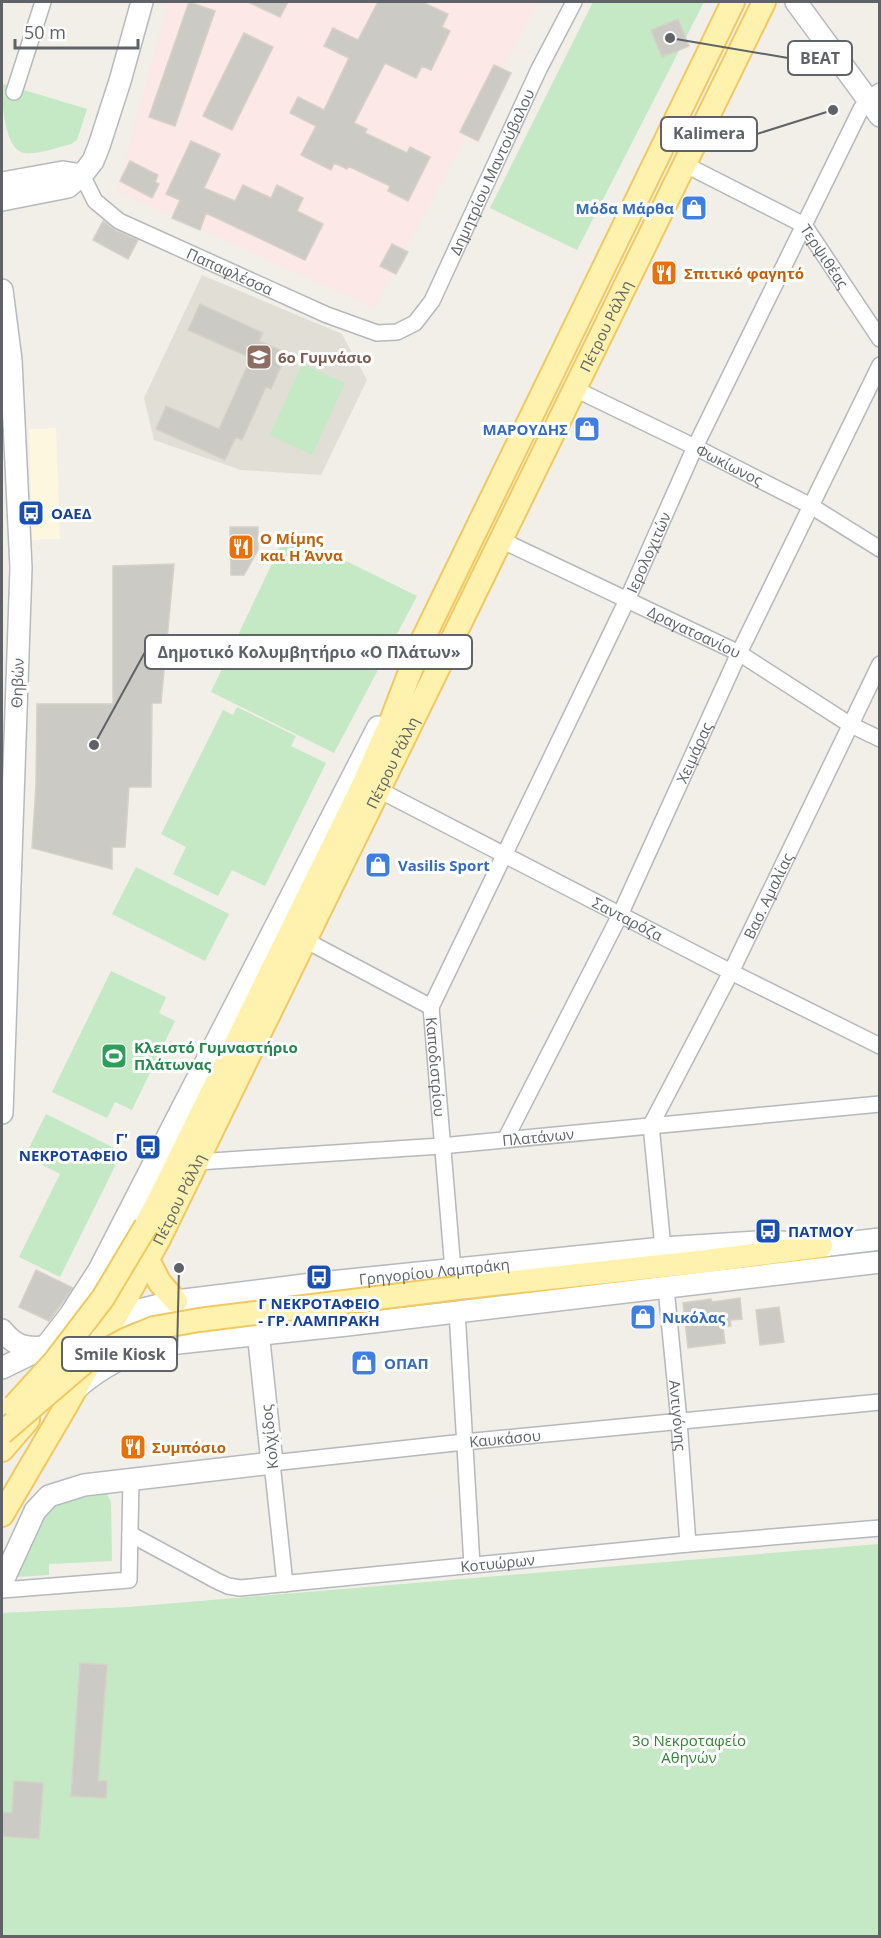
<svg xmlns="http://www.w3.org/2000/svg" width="881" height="1938" viewBox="0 0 881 1938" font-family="'Open Sans',sans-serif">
<rect width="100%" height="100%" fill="#f1efe8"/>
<path fill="#fef7e0" d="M56 428 60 539 32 540 29 429Z"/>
<path fill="#e1ded6" d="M202 275 342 334 367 380 321 475 241 470 154 440 144 398Z"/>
<path fill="#fce8e6" d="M168 2H538L374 308 117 191Z"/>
<path fill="#c5e8c5" d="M593 2H704L577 250 490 208Z
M4 84 87 109 77 140 71 144C58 147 38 155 24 153 4 149 2 102 2 85Z
M302 364 345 383 312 455 270 435Z
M287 532 417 596 334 753 211 692Z
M237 707 296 736 291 746 326 763 265 886 232 870 218 896 173 874 186 847 161 834 223 710 233 715Z
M136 867 229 914 205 961 112 914Z
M111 971 166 997 159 1013 175 1021 132 1110 115 1102 107 1118 52 1092Z
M46 1114 122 1152 60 1277 19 1257 60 1174 25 1156Z
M107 1494 111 1502 112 1561 49 1564V1575L16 1577 15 1566 47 1511 62 1501Z
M879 1544V1936H2V1613L129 1607Z"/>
<path fill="#cccac5" stroke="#d6d1c6" stroke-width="1.5" d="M189 2 215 11 175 126 149 117Z
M248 2H288L280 17Z
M378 2H422L448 14 442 27 450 31 431 70 422 66 416 78 385 63 354 123 367 129 365 133 407 153 410 147 430 157 408 201 388 191 390 186 348 166 347 169 334 163 331 170 301 155 316 126 290 113 298 97 324 110 349 58 324 46 333 28 358 40Z
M678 19 689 46 662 57 651 30Z
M244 33 273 47 232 130 203 116Z
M494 65 511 73 478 141 460 132Z
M191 141 220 154 204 188 235 201 243 185 271 198 277 185 303 198 297 211 323 224 305 260 206 213 200 230 172 218 180 200 166 194Z
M130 161 158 175 155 182 159 184 152 198 120 181Z
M103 221 115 230 138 240 128 259 93 240Z
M392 244 408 252 396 274 380 266Z
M200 304 263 333 259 341 287 353 271 389 266 387 242 440 236 437 225 460 156 429 166 406 219 429 251 358 188 330Z
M230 527H258V550L244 575H231Z
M174 564 161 703H152L151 787H129L125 847H112V869L32 848 36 786 37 704H113V566Z
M36 1270 73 1288 49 1321 19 1307Z
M740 1298 742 1319 730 1320 731 1326 723 1327 725 1343 688 1348 683 1303 711 1299 712 1302Z
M779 1307 784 1342 760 1345 756 1310Z
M80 1663 107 1665 98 1781H107L106 1798 71 1796Z
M14 1781 43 1783 39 1839 2 1836V1812L12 1813Z"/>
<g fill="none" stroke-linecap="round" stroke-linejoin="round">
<g stroke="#b5b8bc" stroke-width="18">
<g id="street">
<path d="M14 92 43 2"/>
<path id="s1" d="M684 164 804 225 880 339"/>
<path id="s2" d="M82 175 95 201 119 221 327 315 377 333 397 332 415 323 432 301 539 69 574 2"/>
<path id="s3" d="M575 389 695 447 811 506 880 549"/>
<path id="s4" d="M501 540 739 653 849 724 880 739"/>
<path id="s5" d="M379 790 731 972 880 1046"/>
<path d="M305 940 431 1007"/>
<path id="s6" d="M431 1007 627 600 695 447 861 109 868 99 880 91"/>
<path id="s7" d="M431 1007 453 1270"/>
<path id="s8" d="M506 1138 620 915 739 653 880 365"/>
<path id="s9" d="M197 1162 441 1146 880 1104"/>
<path id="s10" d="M663 1248 651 1125 731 972 880 664"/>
<path id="s11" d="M666 1288 679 1421 688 1544"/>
<path d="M457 1311 472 1565"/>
<path id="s12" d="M130 1534 217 1581 228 1586 240 1588 688 1544 880 1528"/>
<path id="s13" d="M285 1584 272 1463 464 1442 880 1402"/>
<path d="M2 1590 129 1580 131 1479"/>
</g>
</g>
<g stroke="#b6babf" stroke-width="24">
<g id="secondary">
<path d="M796 2 880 116"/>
<path d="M2 183 63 172 82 175"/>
<path d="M2 200 68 187 82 175 93 161 99 146 120 81 142 2"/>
<path d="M2 290 11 360 21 568 2 1113"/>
<path d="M2 1330C14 1345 24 1349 44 1347"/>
<path d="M46 1346 70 1315 99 1270 378 727"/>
<path id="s14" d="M2 1368 45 1347 131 1312 176 1301 320 1283 663 1248 771 1241 821 1246 880 1239"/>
<path d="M77 1388C102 1366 127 1354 159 1345L347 1325 880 1262"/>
<path d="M2 1583 35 1511 49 1496 84 1485 272 1463 257 1322"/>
</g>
</g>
<g stroke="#f2c960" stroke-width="26">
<g id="primary">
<path d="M146 1226 364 783 390 724 421 643 733 2"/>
<path d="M148 1260 160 1283 176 1301"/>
<path d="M457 1288 707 1261 821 1246"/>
<path d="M2 1450 28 1420"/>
<path id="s15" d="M2 1515 66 1406 158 1241 764 2"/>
</g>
</g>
<use href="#street" stroke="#fff" stroke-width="15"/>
<use href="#secondary" stroke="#fff" stroke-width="21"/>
<use href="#primary" stroke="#fff2af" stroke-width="22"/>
<g stroke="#f2c960" stroke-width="26" stroke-linecap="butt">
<path id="primary-bridge" d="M14 1406 55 1361 103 1298 146 1226
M2 1433 86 1361 125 1340 154 1328 199 1320 457 1288"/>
</g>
<use href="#primary-bridge" stroke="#fff2af" stroke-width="22"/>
</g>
<defs>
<g id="shop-square" transform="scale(1.35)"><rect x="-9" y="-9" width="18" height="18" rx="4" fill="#3f7fe0" stroke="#fff"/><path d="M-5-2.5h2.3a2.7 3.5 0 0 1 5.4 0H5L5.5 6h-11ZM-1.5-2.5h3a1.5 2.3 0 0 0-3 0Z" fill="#fff"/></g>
<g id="restaurant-square" transform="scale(1.35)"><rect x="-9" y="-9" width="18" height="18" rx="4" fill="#e8710a" stroke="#fff"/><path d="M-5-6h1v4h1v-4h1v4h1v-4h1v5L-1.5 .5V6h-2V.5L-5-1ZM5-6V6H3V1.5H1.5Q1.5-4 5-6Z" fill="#fff"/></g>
<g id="school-square" transform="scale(1.35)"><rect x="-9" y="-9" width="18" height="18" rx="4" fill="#8d6e63" stroke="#fff"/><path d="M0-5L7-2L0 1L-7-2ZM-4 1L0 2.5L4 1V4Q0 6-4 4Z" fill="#fff"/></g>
<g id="bus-square" transform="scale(1.35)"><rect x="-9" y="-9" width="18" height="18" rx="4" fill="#1a4fb4" stroke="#fff"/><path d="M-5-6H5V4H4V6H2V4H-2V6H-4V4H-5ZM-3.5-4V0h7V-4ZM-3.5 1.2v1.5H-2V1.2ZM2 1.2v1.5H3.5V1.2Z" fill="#fff"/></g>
<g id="stadium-square" transform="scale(1.35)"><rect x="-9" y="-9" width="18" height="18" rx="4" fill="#2e9e5b" stroke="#fff"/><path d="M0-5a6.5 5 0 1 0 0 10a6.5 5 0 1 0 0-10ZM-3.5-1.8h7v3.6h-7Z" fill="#fff"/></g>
</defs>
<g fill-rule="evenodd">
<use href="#shop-square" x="694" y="208"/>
<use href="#restaurant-square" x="664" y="273"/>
<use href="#school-square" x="259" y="357"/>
<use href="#shop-square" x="587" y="429"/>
<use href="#bus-square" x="31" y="513"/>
<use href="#restaurant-square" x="241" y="547"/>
<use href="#shop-square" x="378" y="865"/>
<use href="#stadium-square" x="114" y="1056"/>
<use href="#bus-square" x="148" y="1147"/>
<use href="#bus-square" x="768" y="1231"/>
<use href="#bus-square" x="319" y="1277"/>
<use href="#shop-square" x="643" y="1317"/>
<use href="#shop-square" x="364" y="1363"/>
<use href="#restaurant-square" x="133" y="1447"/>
</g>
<g text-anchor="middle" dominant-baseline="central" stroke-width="6" stroke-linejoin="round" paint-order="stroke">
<g font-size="15" fill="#5f6368" stroke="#fff">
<text stroke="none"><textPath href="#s2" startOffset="552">Δημητρίου Μαντούβαλου</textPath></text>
<text stroke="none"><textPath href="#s1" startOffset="172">Τερψιθέας</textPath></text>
<text stroke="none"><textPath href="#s2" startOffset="182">Παπαφλέσσα</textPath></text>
<text stroke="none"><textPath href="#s15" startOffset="1334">Πέτρου Ράλλη</textPath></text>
<text stroke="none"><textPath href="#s3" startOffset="172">Φωκίωνος</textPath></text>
<text stroke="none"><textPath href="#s6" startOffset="504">Ιερολοχιτών</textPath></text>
<text stroke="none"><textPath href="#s4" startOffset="214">Δραγατσανίου</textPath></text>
<text transform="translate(17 683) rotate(-88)">Θηβών</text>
<text stroke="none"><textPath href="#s8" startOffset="429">Χειμάρας</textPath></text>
<text stroke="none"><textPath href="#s15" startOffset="848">Πέτρου Ράλλη</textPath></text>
<text stroke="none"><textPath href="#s10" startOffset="381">Βασ. Αμαλίας</textPath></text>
<text stroke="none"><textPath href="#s5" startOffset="280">Σανταρόζα</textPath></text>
<text stroke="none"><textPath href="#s7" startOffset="60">Καποδιστρίου</textPath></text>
<text stroke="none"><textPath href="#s9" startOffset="342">Πλατάνων</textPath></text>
<text stroke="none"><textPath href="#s15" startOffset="362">Πέτρου Ράλλη</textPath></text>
<text stroke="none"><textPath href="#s14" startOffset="447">Γρηγορίου Λαμπράκη</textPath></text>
<text stroke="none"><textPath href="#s11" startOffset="128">Αντιγόνης</textPath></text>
<text transform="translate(269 1437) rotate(-96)">Κολχίδος</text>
<text stroke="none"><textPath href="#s13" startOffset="356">Καυκάσου</textPath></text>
<text stroke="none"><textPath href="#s12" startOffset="382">Κοτυώρων</textPath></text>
</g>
<g font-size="15" font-weight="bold" fill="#366cbe" stroke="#fff" text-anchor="start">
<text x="674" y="208" text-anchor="end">Μόδα Μάρθα</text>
<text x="568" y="429" text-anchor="end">ΜΑΡΟΥΔΗΣ</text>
<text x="398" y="865">Vasilis Sport</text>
<text x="662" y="1317">Νικόλας</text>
<text x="384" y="1363">ΟΠΑΠ</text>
</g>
<g font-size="15" font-weight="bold" fill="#c56008" stroke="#fff" text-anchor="start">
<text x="684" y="273">Σπιτικό φαγητό</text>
<text x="260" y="538">Ο Μίμης<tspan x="260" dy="17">και Η Άννα</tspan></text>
<text x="152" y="1447">Συμπόσιο</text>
</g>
<g font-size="15" font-weight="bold" fill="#785e54" stroke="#fff" text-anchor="start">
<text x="278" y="357">6ο Γυμνάσιο</text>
</g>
<g font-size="15" font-weight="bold" fill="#164399" stroke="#fff" text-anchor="start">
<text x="51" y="513">ΟΑΕΔ</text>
<text x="128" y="1138" text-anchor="end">Γ'<tspan x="128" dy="17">ΝΕΚΡΟΤΑΦΕΙΟ</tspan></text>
<text x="788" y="1231">ΠΑΤΜΟΥ</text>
<text x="319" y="1303" text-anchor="middle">Γ ΝΕΚΡΟΤΑΦΕΙΟ<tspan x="319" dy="17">- ΓΡ. ΛΑΜΠΡΑΚΗ</tspan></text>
</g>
<g font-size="15" font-weight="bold" fill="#27864d" stroke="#fff" text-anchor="start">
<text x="134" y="1047">Κλειστό Γυμναστήριο<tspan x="134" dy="17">Πλάτωνας</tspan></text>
</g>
<g font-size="15" fill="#348238" stroke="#fff">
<text x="689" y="1740">3ο Νεκροταφείο<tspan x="689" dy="17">Αθηνών</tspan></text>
</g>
</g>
<path fill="none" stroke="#5f6368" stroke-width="2" d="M670 38L788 58M833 110L757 134M94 745L145 652M179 1268L177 1354"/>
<g fill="#5f6368" stroke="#fff" stroke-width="2">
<circle cx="670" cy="38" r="6"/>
<circle cx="833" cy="110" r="6"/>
<circle cx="94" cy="745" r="6"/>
<circle cx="179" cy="1268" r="6"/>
</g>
<g fill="#fff" stroke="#5f6368" stroke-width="2">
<rect x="788" y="41" width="64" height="34" rx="6"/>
<rect x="661" y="117" width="96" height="34" rx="6"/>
<rect x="145" y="635" width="327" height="34" rx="6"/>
<rect x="62" y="1337" width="115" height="34" rx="6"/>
</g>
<g font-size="16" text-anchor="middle" font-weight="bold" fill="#5f6368">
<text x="820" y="64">ΒΕΑΤ</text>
<text x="709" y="139">Kalimera</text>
<text x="309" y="658">Δημοτικό Κολυμβητήριο «Ο Πλάτων»</text>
<text x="120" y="1360">Smile Kiosk</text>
</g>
<rect width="881" height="1938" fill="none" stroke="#5f6368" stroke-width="6"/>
<path d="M15 39v9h123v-9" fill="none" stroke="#5f6368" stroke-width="3"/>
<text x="24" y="39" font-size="18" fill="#5f6368" stroke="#ffffff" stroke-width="4.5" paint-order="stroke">50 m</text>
</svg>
